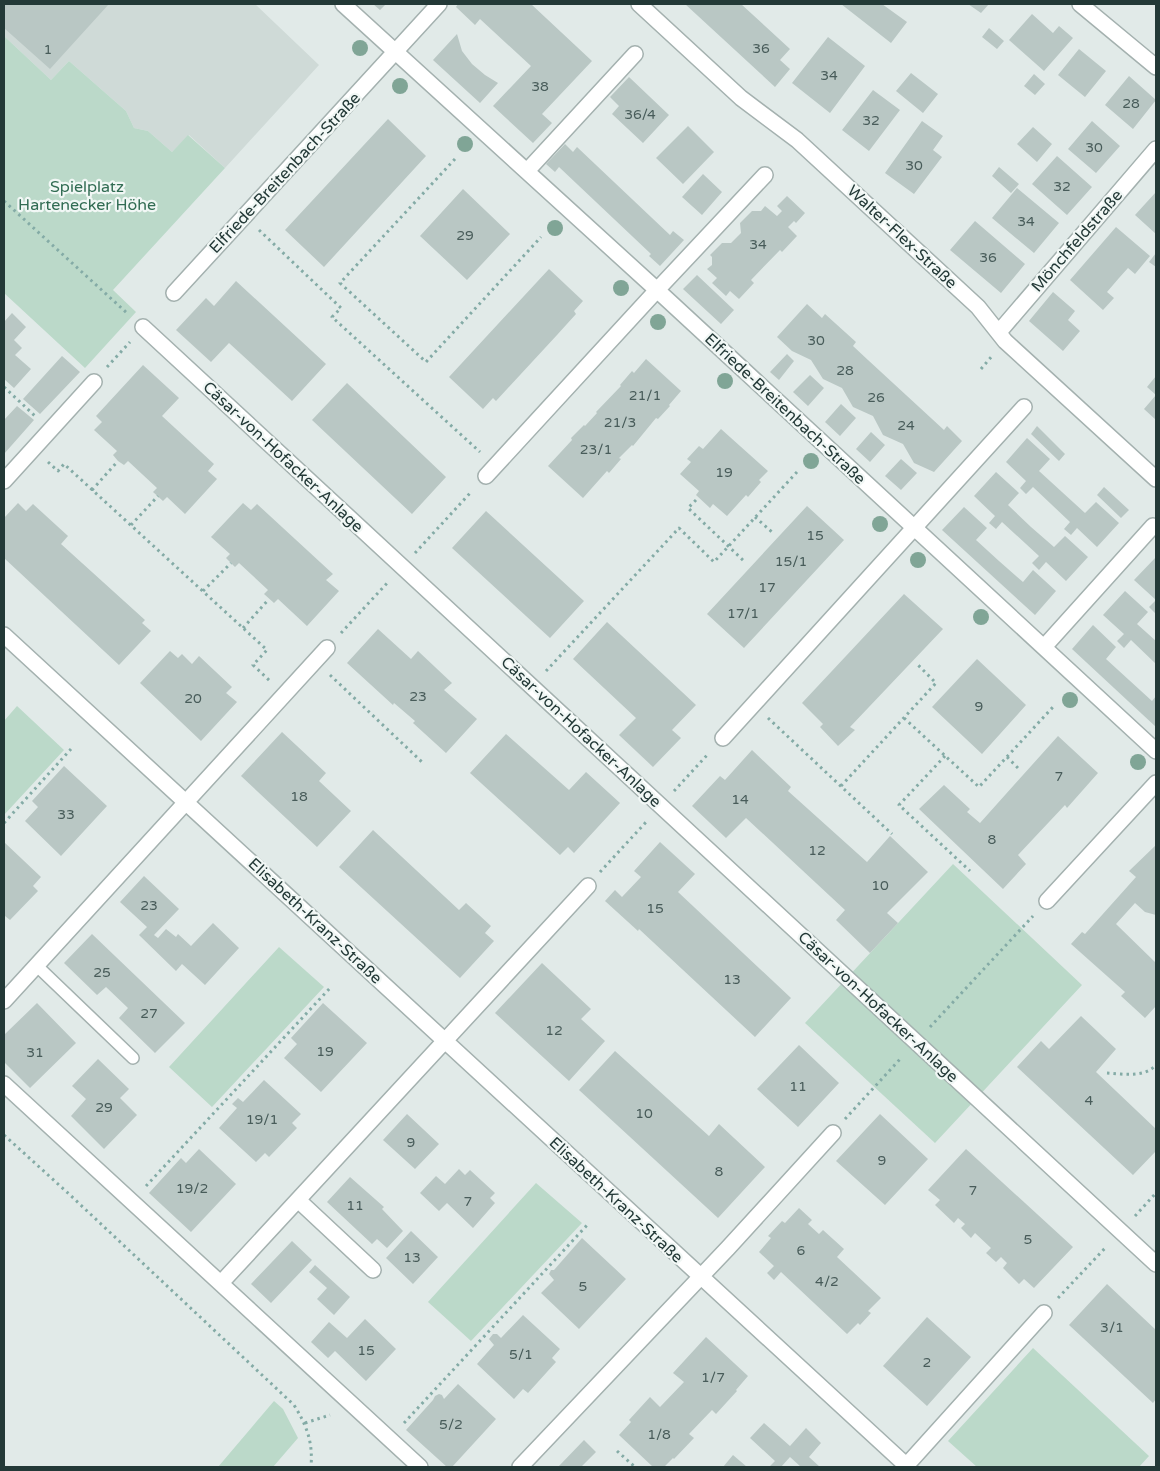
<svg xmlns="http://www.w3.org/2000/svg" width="1160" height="1471" viewBox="0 0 1160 1471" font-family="'Varela Round',sans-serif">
<rect width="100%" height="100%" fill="#e1eae8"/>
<path fill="#cfdad7" d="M4 4H255L319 65 225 168 189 135 172 152 148 131 134 128 126 111 69 61 51 80 4 36Z"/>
<path fill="#bbd9c9" d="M4 36 51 80 69 61 126 111 134 128 148 131 172 152 188 135 225 168 113 290 136 312 85 368 4 293Z
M17 706 64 750 4 815V721Z
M953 864 1082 985 935 1143 805 1023Z
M279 947 324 987 212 1107 169 1067Z
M536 1183 582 1223 471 1341 428 1302Z
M1033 1348 1149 1456 1139 1467H977L948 1441Z
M274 1401 283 1409 298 1438 273 1467H218Z"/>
<path fill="#b9c7c4" d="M4 4H109L50 69 4 28Z
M373 4H386L380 10Z
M458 4H531L592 61 542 114 552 123 533 143 493 106 531 66 480 19 475 25 456 7Z
M685 4H741L790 49 780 60 790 69 775 87Z
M841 4H882L907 22 891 43Z
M968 4H989L981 13Z
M1032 14 1053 33 1059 26 1073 38 1044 71 1009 40Z
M989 28 1004 41 997 49 982 37Z
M457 34 462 51 472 64 485 75 498 83 480 103 433 60Z
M828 37 865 66 830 113 792 83Z
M1079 49 1106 71 1085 97 1058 75Z
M911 73 938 94 923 113 896 91Z
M1034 74 1045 84 1035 95 1024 86Z
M1129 76 1156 100 1133 129 1105 105Z
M629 77 669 115 643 143 612 114 619 106 610 97Z
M873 90 900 110 869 151 842 130Z
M388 119 426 156 324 267 285 230Z
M922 121 943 136 933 150 942 157 914 194 885 173Z
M1092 121 1120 146 1096 173 1068 149Z
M688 126 714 152 683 184 656 158Z
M1033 127 1052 144 1037 162 1017 144Z
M565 144 573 152 577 147 670 235 673 231 684 240 660 266 649 256 651 254 559 167 555 172 546 164Z
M1057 156 1092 187 1067 215 1032 184Z
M999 167 1019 184 1011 193 992 176Z
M703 174 722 192 702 215 682 197Z
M1017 188 1059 223 1034 253 992 218Z
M463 189 510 234 467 280 420 236Z
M1156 192V234L1135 215Z
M787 196 805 213 796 223 794 221 788 227 797 236 782 252 780 250 751 280 754 283 739 299 730 291 726 296 712 283 717 278 707 269 712 265V257L710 255 722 243H731L741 233 740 223 752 211H761L765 206 777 216 782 211 777 206Z
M975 221 1025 264 1001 293 950 250Z
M1116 227 1150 256 1135 274 1128 268 1119 278 1107 292 1114 298 1103 310 1070 280Z
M1156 253V267L1149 262Z
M549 269 583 301 574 311 576 314 557 335 496 401 493 398 483 409 449 377Z
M697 275 734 310 721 324 683 289Z
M236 281 326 364 292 401 229 343 211 362 176 330 206 298 214 306Z
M1053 292 1075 311 1068 320 1080 331 1063 351 1029 321Z
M807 304 822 318 825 314 856 342 853 346 868 360 944 430 947 426 962 441 934 472 914 463 903 444 883 435 873 416 853 407 842 388 823 379 811 360 792 351 777 337Z
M12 313 26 327 14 340 22 348 15 355 31 369 14 388 4 379V322Z
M787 354 794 361 779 380 770 372Z
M62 356 80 372 40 414 23 399Z
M646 359 681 391 669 405 670 406 658 419 656 418 633 446 632 445 619 458 621 459 609 473 607 471 583 498 548 466 572 440 571 438 584 425 585 426 597 413 596 412 621 386 620 385 632 371 634 373Z
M143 365 179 398 162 416 214 464 208 471 217 479 185 514 167 497 163 501 153 492 157 488 128 461 124 465 118 461 113 455 117 451 94 430 102 422 96 416Z
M810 375 824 388 808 406 793 392Z
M1156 376V420L1144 409 1156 395 1147 387Z
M347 383 446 477 412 514 312 420Z
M841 404 856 418 840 436 825 422Z
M17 406 34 420 4 454V420Z
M1037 426 1065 454 1059 461 1031 434Z
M721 429 768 471 759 480 761 482 748 497 746 495 727 516 713 504 710 508 696 495 699 491 680 474 691 462 687 459 699 446 703 449Z
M871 432 885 445 870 462 856 449Z
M1027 438 1050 459 1039 471 1085 513 1096 502 1119 523 1097 547 1077 528 1071 535 1064 529 1070 522 1033 487 1026 494 1020 488 1026 481 1006 462Z
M901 459 917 473 901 490 885 476Z
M996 472 1019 493 1008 505 1031 527 1054 547 1065 536 1088 557 1066 581 1046 562 1039 570 1032 563 1039 556 1002 522 996 529 989 523 995 516 974 496Z
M1104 487 1129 510 1121 518 1097 495Z
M18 503 26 511 33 504 68 536 61 544 145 620 142 623 151 631 119 665 4 558V518Z
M243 503 251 510 257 504 333 574 326 580 339 591 307 626 278 599 274 603 264 594 268 590 239 563 235 567 226 558 230 554 211 537Z
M807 506 844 540 744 648 707 614Z
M964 507 987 528 976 540 999 561 1023 582 1033 570 1056 591 1035 615 942 530Z
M486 511 584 601 550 638 452 548Z
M1156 557V614L1149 607 1156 600 1134 580Z
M1125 591 1148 612 1137 624 1156 641V664L1131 640 1124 648 1117 641 1124 634 1103 615Z
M904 594 943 629 850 727 855 730 838 746 820 727 823 724 802 703Z
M607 622 696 705 672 730 681 738 653 767 619 735 636 718 573 659Z
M1093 625 1116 647 1106 659 1152 701 1156 696V727L1072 649Z
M378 629 411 659 418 651 452 683 444 690 477 719 446 753 413 723 415 721 394 703 393 705 347 663Z
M170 651 178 658 182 654 192 664 199 656 232 687 226 693 237 702 201 741 140 683Z
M977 659 1026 705 982 754 932 707Z
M282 732 326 773 319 781 351 811 317 847 241 776Z
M506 734 569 790 586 772 620 803 574 853 568 847 560 855 470 773Z
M1058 736 1098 773 1067 808 1065 805 1018 855 1026 864 1003 889 919 809 944 785 970 809 967 812 980 823Z
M752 750 791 787 788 791 867 862 890 836 928 872 887 913 898 923 870 953 836 920 845 910 746 818 726 838 692 806 720 776 725 780Z
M64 766 107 806 61 856 25 821 38 807 32 801Z
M373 830 459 910 466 903 491 926 485 933 494 941 460 978 339 867Z
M4 842 41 877 33 886 38 891 10 920 5 916 4 918Z
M660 842 695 874 678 892 791 998 755 1037 639 929 638 931 605 901 615 890 622 897 641 877 634 871Z
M1156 845V915L1145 912 1135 903 1116 924 1156 963V1006L1145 1018 1121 996 1125 992 1071 944 1082 932 1085 934 1136 877 1129 871Z
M144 876 179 909 154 935 158 938 166 929 176 937 178 934 191 946 213 923 239 948 205 985 182 964 176 971 139 935 147 927 120 902Z
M92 934 185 1023 155 1053 119 1018 128 1008 106 987 97 995 64 963Z
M542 963 591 1009 581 1019 605 1041 569 1081 495 1013Z
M37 1003 76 1043 30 1088 4 1062V1035Z
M323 1003 367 1043 321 1092 284 1058 297 1044 291 1038Z
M1081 1016 1116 1049 1096 1072 1156 1129V1151L1133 1175 1017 1067 1041 1041 1049 1049Z
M799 1045 839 1083 798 1127 757 1089Z
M615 1051 709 1136 719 1124 765 1167 718 1218 579 1090Z
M98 1059 129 1089 120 1098 137 1115 104 1149 71 1116 86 1099 72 1086Z
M264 1080 301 1114 292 1123 297 1128 269 1157 265 1153 256 1162 219 1128 237 1108 232 1104 238 1098 243 1102Z
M407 1114 439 1144 415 1169 383 1140Z
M880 1114 928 1159 885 1205 836 1161Z
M199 1149 236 1184 191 1232 149 1193 181 1158 186 1163Z
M966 1149 1073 1247 1034 1288 1024 1279 1019 1284 1003 1268 1007 1263 1001 1257 996 1262 986 1253 991 1248 975 1233 971 1238 961 1228 965 1224 958 1218 954 1223 935 1205 940 1200 928 1190Z
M459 1169 465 1175 470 1170 495 1193 490 1198 495 1203 473 1228 447 1203 439 1211 420 1193 436 1176 445 1184Z
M350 1177 384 1207 382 1209 403 1231 387 1248 377 1239 372 1244 327 1202Z
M799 1208 812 1220 808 1224 819 1234 823 1230 844 1249 837 1257 881 1298 868 1311 871 1313 860 1325 858 1323 847 1334 781 1272 774 1280 767 1273 774 1266 759 1252 771 1238 768 1236 782 1221 785 1223Z
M411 1231 438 1257 413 1284 386 1258Z
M582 1238 626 1279 579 1329 541 1293 554 1280 549 1274 551 1270H554Z
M292 1241 312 1260 271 1303 251 1284Z
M315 1265 350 1297 334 1315 317 1299 327 1288 309 1272Z
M1107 1284 1156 1330V1399L1153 1403 1069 1325Z
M523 1315 560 1349 552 1358 556 1362 528 1393 523 1389 514 1399 477 1364 494 1345 489 1339 493 1334H497L501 1338Z
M927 1317 971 1357 927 1406 883 1366Z
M365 1319 396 1349 366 1381 335 1351 328 1358 311 1342 329 1322 347 1338Z
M706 1337 748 1376 736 1390 737 1391 716 1414 712 1410 689 1434 694 1438 674 1459 673 1458 664 1467H653L619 1435 631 1422 629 1420 650 1397 660 1407 684 1382 673 1373Z
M458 1384 496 1419 452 1467H447L406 1430 433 1400 435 1396 439 1394 442 1395 444 1399Z
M764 1423 790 1446 806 1428 821 1443 809 1457 820 1467H801L790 1457 781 1467H769L775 1461 750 1438Z
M584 1440 596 1452 581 1467H558Z
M733 1455 747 1467H723Z"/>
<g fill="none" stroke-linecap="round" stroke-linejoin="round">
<g stroke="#a4b1af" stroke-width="14">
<path id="lane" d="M36 965 133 1058"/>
</g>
<g stroke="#a4b1af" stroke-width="18">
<path id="street" d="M343 4 657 290 1156 751
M639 4 741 98 797 140 978 307 1005 341 1156 479
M1080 4 1156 67
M527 171 635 54
M174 293 439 4
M143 327 1156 1264
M999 332 1156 149
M486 476 657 290 765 175
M4 481 94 382
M4 635 908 1467
M1044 647 1153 526
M723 738 1024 407
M1047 901 1156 783
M4 1001 327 648
M4 1084 420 1467
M298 1200 373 1270
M221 1283 588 886
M520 1467 728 1248 833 1133
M905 1467 1044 1313"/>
</g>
<path stroke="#84aba6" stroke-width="3" stroke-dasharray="2.5 4" stroke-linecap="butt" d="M455 159 340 283 426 362 541 237
M4 201 128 314
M259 230 341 308 332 317 480 452
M107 367 130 342
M981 369 992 356
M4 387 35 416
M48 462 58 471 64 464 267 650 253 665 270 681
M92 490 118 461
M696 500 688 508 745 562
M755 517 772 532
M131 525 158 496
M415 553 472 491
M203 591 231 563
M243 628 269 599
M341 633 389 581
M546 671 679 528 714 562 797 472
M330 675 422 762
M768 718 892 834
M904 718 979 787 1053 707
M945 756 899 805 970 871
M1007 757 1020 770
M841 786 936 683 916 663
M674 791 709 753
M4 823 71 749
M600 872 647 821
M930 1027 1033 916
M1107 1073C1124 1074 1144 1078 1156 1065
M845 1119 902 1057
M4 1135 69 1194 294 1405C307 1426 313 1442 311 1467
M146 1186 331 987
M1135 1216 1156 1193
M1058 1298 1107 1246
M305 1423 330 1415
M404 1423 589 1223
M617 1451 635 1467"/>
<use href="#lane" stroke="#fff" stroke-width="11"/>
<use href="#street" stroke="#fff" stroke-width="15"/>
</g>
<g fill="#80a596">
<circle cx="360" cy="48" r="8"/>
<circle cx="400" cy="86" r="8"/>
<circle cx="465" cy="144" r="8"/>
<circle cx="555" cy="228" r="8"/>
<circle cx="621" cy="288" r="8"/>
<circle cx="658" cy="322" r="8"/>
<circle cx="725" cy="381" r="8"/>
<circle cx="811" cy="461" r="8"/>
<circle cx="880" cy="524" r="8"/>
<circle cx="918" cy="560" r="8"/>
<circle cx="981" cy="617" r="8"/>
<circle cx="1070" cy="700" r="8"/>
<circle cx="1138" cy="762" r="8"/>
</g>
<g text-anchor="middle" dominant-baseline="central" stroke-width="4.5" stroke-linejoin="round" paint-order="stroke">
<g font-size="14" fill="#485c5a">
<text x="761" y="48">36</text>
<text x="48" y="49">1</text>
<text x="829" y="75">34</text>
<text x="540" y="86">38</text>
<text x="1131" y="103">28</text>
<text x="640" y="114">36/4</text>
<text x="871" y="120">32</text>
<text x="1094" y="147">30</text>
<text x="914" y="165">30</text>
<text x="1062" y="186">32</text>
<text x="1026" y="221">34</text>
<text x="465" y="235">29</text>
<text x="758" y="244">34</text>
<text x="988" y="257">36</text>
<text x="816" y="340">30</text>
<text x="845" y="370">28</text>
<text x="645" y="395">21/1</text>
<text x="876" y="397">26</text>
<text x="620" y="422">21/3</text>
<text x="906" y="425">24</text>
<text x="596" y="449">23/1</text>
<text x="724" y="472">19</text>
<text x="815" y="535">15</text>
<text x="791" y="561">15/1</text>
<text x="767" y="587">17</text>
<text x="743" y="613">17/1</text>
<text x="418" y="696">23</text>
<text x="193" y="698">20</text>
<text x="979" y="706">9</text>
<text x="1059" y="776">7</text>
<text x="299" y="796">18</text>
<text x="740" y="799">14</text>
<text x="66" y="814">33</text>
<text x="992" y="839">8</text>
<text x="817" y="850">12</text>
<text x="880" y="885">10</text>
<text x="149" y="905">23</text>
<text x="655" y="908">15</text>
<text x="102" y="972">25</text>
<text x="732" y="979">13</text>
<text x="149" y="1013">27</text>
<text x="554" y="1030">12</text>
<text x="325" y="1051">19</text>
<text x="35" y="1052">31</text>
<text x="798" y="1086">11</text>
<text x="1089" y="1100">4</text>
<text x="104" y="1107">29</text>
<text x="644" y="1113">10</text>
<text x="262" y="1119">19/1</text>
<text x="411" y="1142">9</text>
<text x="882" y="1160">9</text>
<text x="719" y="1171">8</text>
<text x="192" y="1188">19/2</text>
<text x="973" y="1190">7</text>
<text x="468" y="1201">7</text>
<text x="355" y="1205">11</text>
<text x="1028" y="1239">5</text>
<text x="801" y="1250">6</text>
<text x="412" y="1257">13</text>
<text x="827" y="1281">4/2</text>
<text x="583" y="1286">5</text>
<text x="1112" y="1327">3/1</text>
<text x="366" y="1350">15</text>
<text x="521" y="1354">5/1</text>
<text x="927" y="1362">2</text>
<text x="713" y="1377">1/7</text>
<text x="451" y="1424">5/2</text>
<text x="659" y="1434">1/8</text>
</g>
<g font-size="16" fill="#233937" stroke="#f1f7f5">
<text transform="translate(285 173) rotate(-47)">Elfriede-Breitenbach-Straße</text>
<text transform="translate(902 237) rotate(43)">Walter-Flex-Straße</text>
<text transform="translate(1077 241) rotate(-49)">Mönchfeldstraße</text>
<text transform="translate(785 409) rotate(43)">Elfriede-Breitenbach-Straße</text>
<text transform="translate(283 457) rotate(43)">Cäsar-von-Hofacker-Anlage</text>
<text transform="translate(581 732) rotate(43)">Cäsar-von-Hofacker-Anlage</text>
<text transform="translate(315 921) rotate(43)">Elisabeth-Kranz-Straße</text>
<text transform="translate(878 1007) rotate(43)">Cäsar-von-Hofacker-Anlage</text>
<text transform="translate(616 1200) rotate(43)">Elisabeth-Kranz-Straße</text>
</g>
<g font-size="16" fill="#316c53" stroke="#f1f7f5">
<text x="87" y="187">Spielplatz<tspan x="87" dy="18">Hartenecker Höhe</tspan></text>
</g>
</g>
<rect width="1160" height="1471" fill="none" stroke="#233937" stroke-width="10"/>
</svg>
